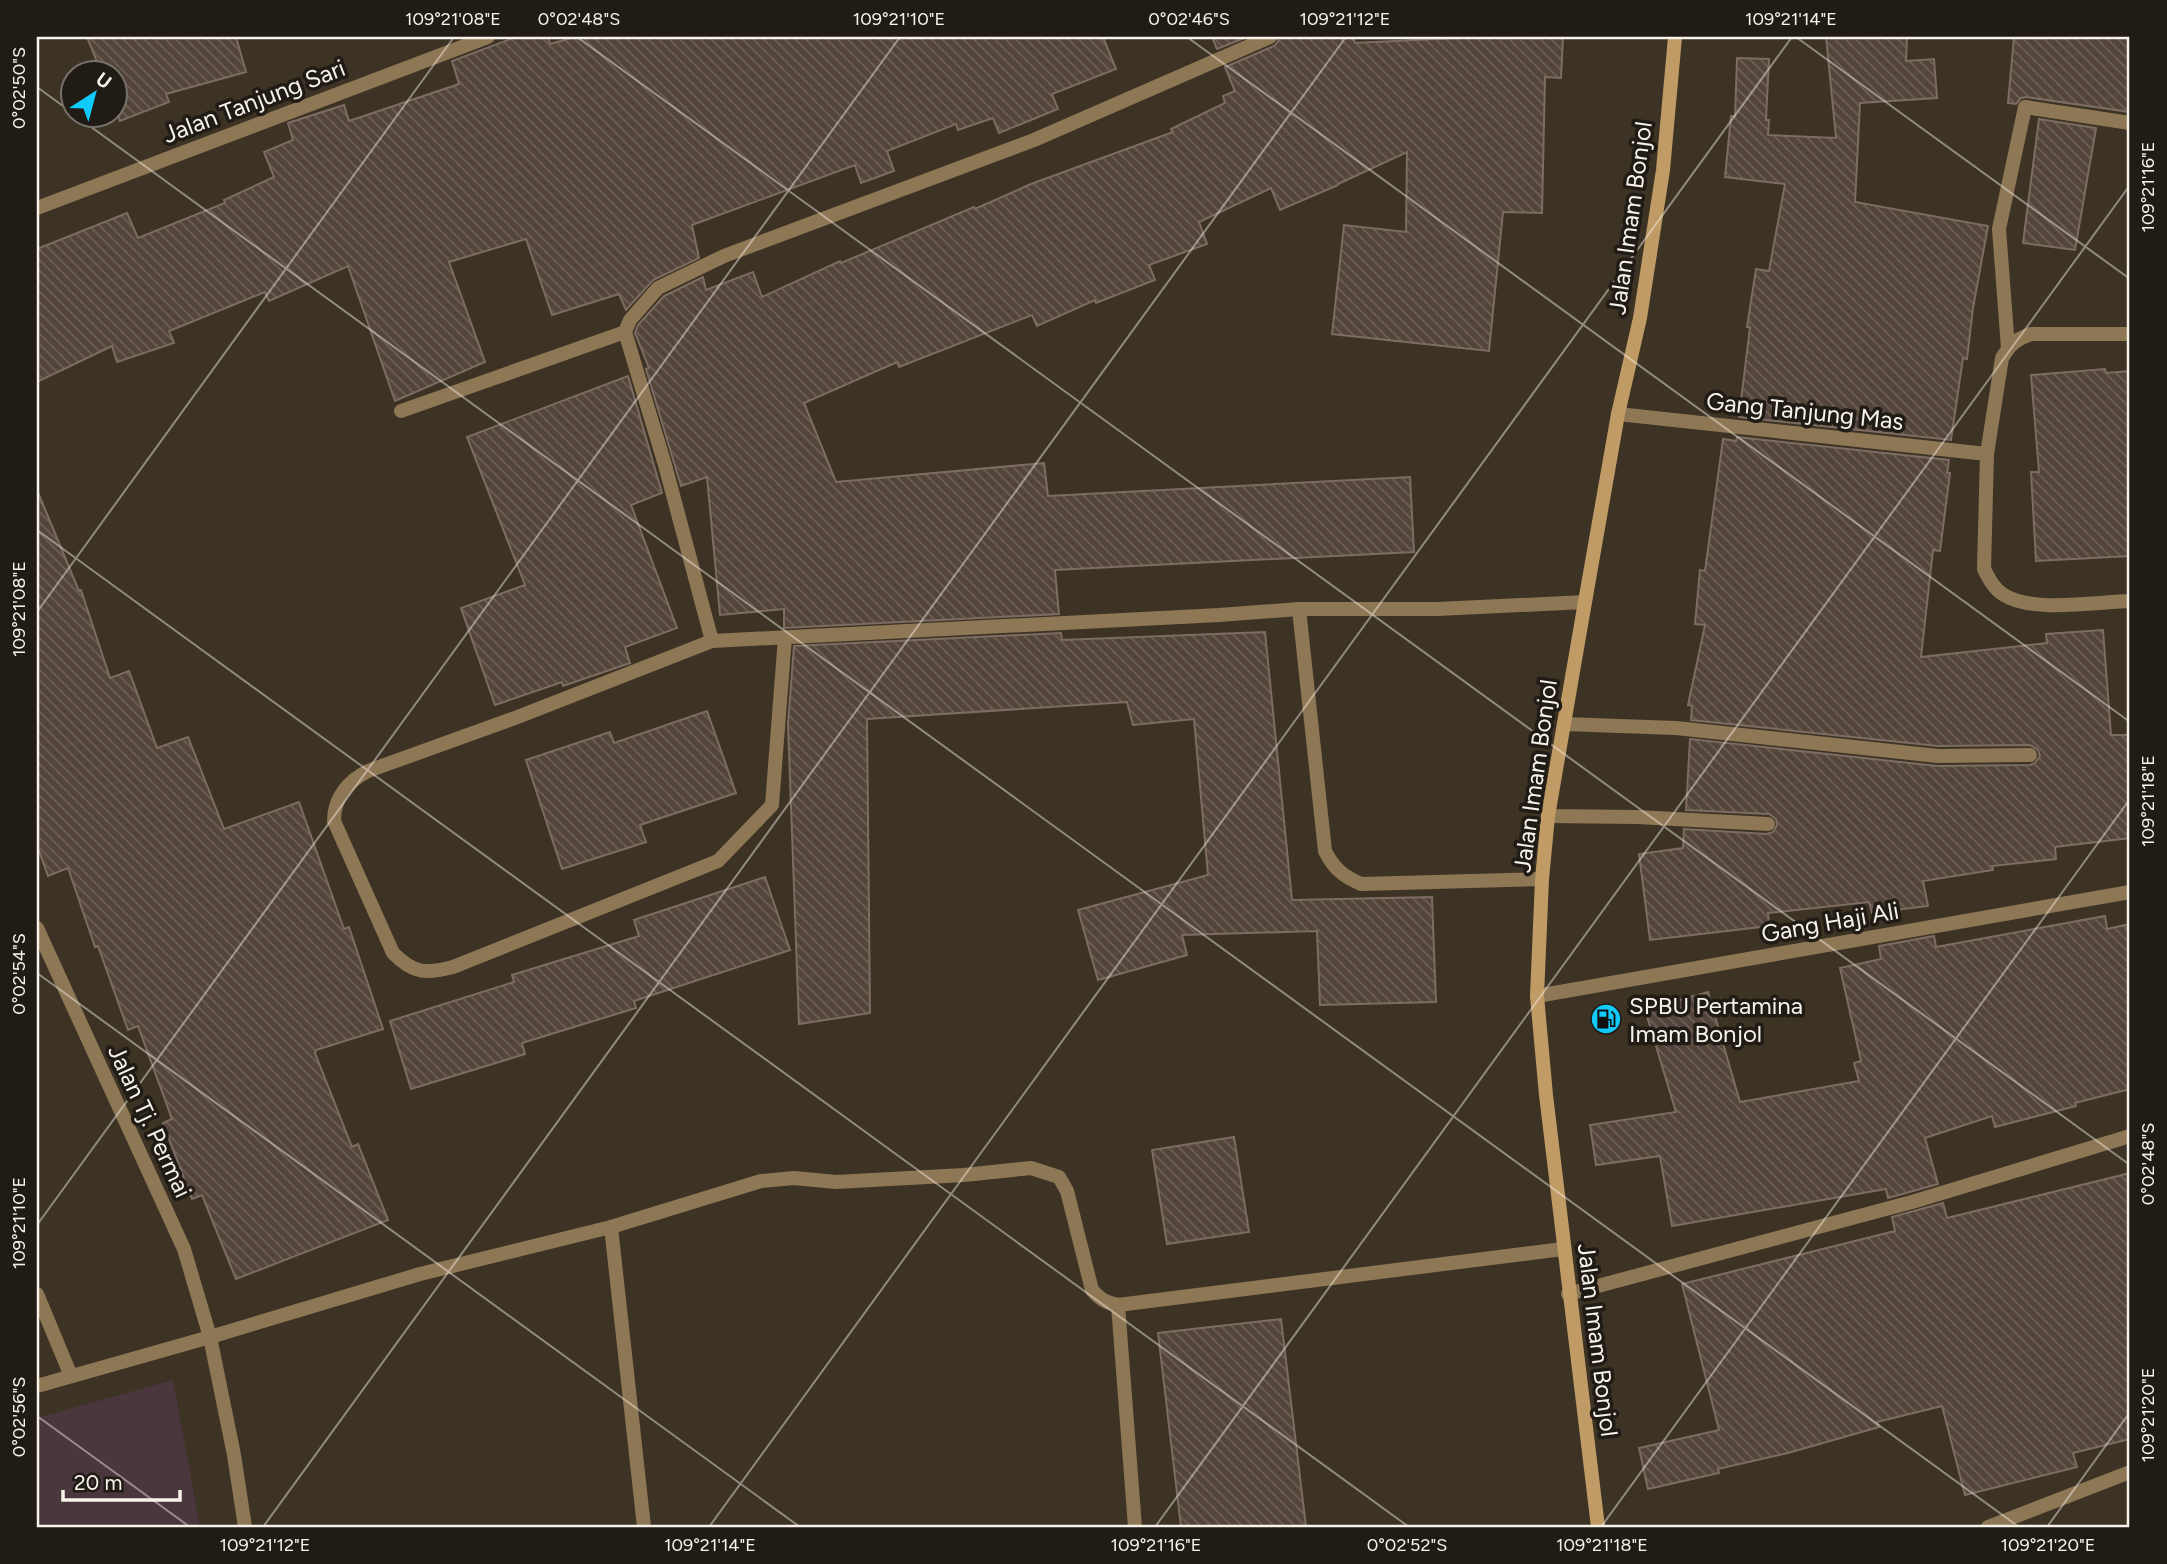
<svg xmlns="http://www.w3.org/2000/svg" width="2167" height="1564" viewBox="0 0 2167 1564" font-family="Figtree,sans-serif">
<defs>
<pattern id="building-back-hatch" width="6" height="6" patternUnits="userSpaceOnUse" patternTransform="scale(1.75)"><rect width="6" height="6" fill="#54453b"/><path d="M-1 5l2 2M0 0l6 6M5-1l2 2" fill="none" stroke="#6d6058"/></pattern>
</defs>
<rect width="100%" height="100%" fill="#3c3325"/>
<path fill="#4a363d" d="M173 1380 200 1527H37V1418Z"/>
<path fill="url(#building-back-hatch)" stroke="#7c6c61" stroke-width="2" d="M87 37H236L246 72 166 94 169 102 120 121 116 108V74H102Z
M516 37H548L550 44 575 37H1103L1116 69 1052 94 1058 109 999 133 993 118 958 130 956 124 887 151 894 171 861 183 855 165 692 225 699 258 653 280 626 310 619 294 552 315 526 239 449 262 485 362 395 401 348 266 269 301 265 292 169 331 174 343 117 362 112 346 37 382V249L127 213 138 238 225 203 224 200 274 177 264 152 293 140 288 123 344 105 349 121 459 84 452 61Z
M1212 37H1247L1217 49Z
M1279 37H1353L1355 43 1476 37H1563L1561 78 1545 77 1542 213 1503 212 1489 351 1332 334 1344 225 1406 232 1407 152 1338 184V185L1280 210 1271 188 1199 222 1207 244 1149 265 1155 280 1096 303 1095 300 1037 326 1032 315 899 367 897 362 804 403 836 482 1044 463 1048 496 1410 477 1414 552 1055 570 1059 614 784 628V609L720 615 707 477 681 486 646 369 649 368 635 333 638 325 664 296 703 277 706 290 753 272 762 297 840 261 841 263 974 207 975 209 1031 184 1173 132 1171 129 1225 103 1223 96 1235 91 1225 67 1274 46 1278 42Z
M1826 37H1907L1906 61 1934 59 1937 98 1860 103 1855 202 1988 226 1973 308 1967 359 1963 358 1951 440 1739 417 1750 327H1747L1756 269 1769 271 1785 184 1725 177 1731 116H1735L1737 58 1769 59 1766 120H1769L1768 135 1836 138Z
M2014 37H2130V112L2026 97 2021 98 2016 104 2008 103Z
M2039 119 2096 128 2075 250 2023 243Z
M2105 369 2106 373 2130 371V556L2036 561 2031 472H2039L2031 375Z
M628 376 662 493 631 505 677 628 625 647 630 663 563 686 562 682 495 705 461 608 525 585 467 437Z
M1737 437 1949 460 1947 473H1950L1940 551 1933 550 1921 657 2047 643 2046 634 2103 630 2111 735H2130V838L2055 847 2056 859 1992 866 1993 870 1923 881 1928 906 1872 913 1869 902 1768 913 1769 926 1650 940 1639 854 1683 848 1684 829 1767 834 1773 832 1777 825 1776 819 1769 814 1686 810 1690 739 1937 766 2030 765 2035 763 2040 756 2038 750 2030 745 1938 746 1691 720 1692 706 1688 705 1705 625 1695 624 1700 570 1705 571 1723 439 1736 441Z
M37 490 79 591 81 590 110 678 129 671 157 748 188 737 224 829 299 802 344 929 349 927 383 1029 316 1050 315 1053 352 1147 358 1144 388 1220 236 1279 202 1195 192 1199 163 1123 172 1119 138 1026 128 1030 98 946 95 947 68 868 48 876 37 845Z
M1265 632 1292 900 1432 897 1436 1002 1320 1005 1317 931 1182 935 1187 955 1098 980 1078 910 1208 875 1194 719 1133 725 1127 702 867 719 870 1013 799 1024 788 724 794 646 1061 633 1062 640Z
M707 711 736 793 640 825 646 842 562 869 526 760 610 732 614 743Z
M765 877 790 950 634 1001 636 1008 522 1043 525 1054 411 1089 390 1021 514 982 512 975 639 936 634 920Z
M2105 916 2107 929 2130 924V1089L2075 1103 2076 1106 1995 1127 1992 1116 1925 1138 1938 1184 1888 1198 1886 1189 1672 1226 1660 1156 1596 1165 1590 1125 1676 1112 1645 1010 1708 992 1740 1102 1859 1081 1854 1063 1861 1061 1840 968 1881 959 1879 946 1934 936 1936 947Z
M1234 1137 1249 1232 1167 1244 1152 1150Z
M2130 1173V1439L2073 1453 2077 1467 1965 1495 1942 1406 1877 1422 1879 1427 1788 1453 1718 1469 1719 1473 1648 1489 1639 1448 1719 1430 1682 1284 1895 1231 1892 1217 1943 1203 1947 1218Z
M1281 1319 1306 1527H1181L1158 1333Z"/>
<g fill="none" stroke-linecap="round" stroke-linejoin="round">
<path stroke="#8e7755" stroke-width="14" d="M1299 609 1325 851C1334 869 1343 876 1361 884L1542 879
M611 1227 761 1181 794 1178 836 1182 964 1175 1031 1168 1059 1177 1067 1191 1092 1290C1100 1299 1106 1303 1118 1305L1563 1249
M1118 1305 1135 1527"/>
<path stroke="#8e7755" stroke-width="14" d="M37 208 488 37
M2130 334H2031C2016 339 2010 345 2002 358L1987 454 1984 569C1989 579 1994 589 2004 595 2033 613 2096 602 2130 601
M2008 348 1999 229 2025 107 2130 123
M401 411 625 332
M1618 414 1987 454
M785 637 772 805 718 861 453 967C426 974 414 974 393 953L334 821C334 798 348 781 368 771L515 718 712 641 1219 615 1299 609H1437L1585 602
M712 641 665 465 625 332 630 320 658 288 724 256 1034 140 1270 37
M1564 724 1676 728 1938 756 2030 755
M1548 816 1637 817 1768 824
M37 928 184 1249 210 1337 234 1455 245 1527
M1537 996 2130 892
M37 1294 71 1376
M1568 1294 1912 1202 2130 1136
M37 1386 210 1337 420 1274 611 1227 644 1527
M1988 1527 2130 1472"/>
<path stroke="#c09b65" stroke-width="14" d="M1598 1527 1546 1095 1537 996 1542 879 1548 816 1585 602 1618 414 1640 318 1663 170 1675 37"/>
</g>
<path fill="none" stroke="#f8f3ea" stroke-width="2" stroke-opacity="0.45" d="M577 37 2130 1165M1187 37 2130 722M1796 37 2130 279M37 87 74 114M76 116 2019 1527M37 530 1409 1527M37 612 454 37M37 973 800 1527M37 1225 900 37M37 1416 190 1527M263 1527 1346 37M709 1527 1792 37M1155 1527 2130 185M1601 1527 2130 799M2047 1527 2130 1412"/>
<defs>
<g id="fuel-disc" transform="scale(1.575)"><circle r="9.5" fill="#10cafa" stroke="#201c15"/><path d="M-5.5-6h7V0h2V4h1.3V-2.5L3-4.5l.8-.8L6-3V5H2.5V1h-1V6h-7ZM-4.2-4.7v3.2H.2V-4.7Z" fill="#111"/></g>
</defs>
<g fill-rule="evenodd">
<use href="#fuel-disc" x="1606" y="1019"/>
</g>
<g text-anchor="middle" dominant-baseline="central" stroke-width="7" stroke-linejoin="round" paint-order="stroke">
<g font-size="24" fill="#f8f3ea" stroke="#201c15">
<text transform="translate(254 101) rotate(-21)">Jalan Tanjung Sari</text>
<text transform="translate(1630 218) rotate(-82)">Jalan Imam Bonjol</text>
<text transform="translate(1805 411) rotate(6)">Gang Tanjung Mas</text>
<text transform="translate(1535 776) rotate(-82)">Jalan Imam Bonjol</text>
<text transform="translate(1830 922) rotate(-10)">Gang Haji Ali</text>
<text transform="translate(150 1121) rotate(65)">Jalan Tj. Permai</text>
<text transform="translate(1598 1340) rotate(83)">Jalan Imam Bonjol</text>
</g>
<g font-size="24" fill="#f8f3ea" stroke="#201c15" text-anchor="start">
<text x="1629" y="1005">SPBU Pertamina<tspan x="1629" dy="28">Imam Bonjol</tspan></text>
</g>
</g>
<rect width="2167" height="1564" fill="none" stroke="#201c15" stroke-width="77"/>
<g transform="translate(94 94) rotate(36)"><circle r="33" fill="#201c15" stroke="#76726a" stroke-width="2"/>
<path d="M0-5L12 26L0 18L-12 26Z" fill="#10cafa"/>
<text y="-10" font-size="19" font-weight="bold" text-anchor="middle" fill="#f8f3ea">U</text>
</g>
<path d="M63 1490v10h117v-10" fill="none" stroke="#f8f3ea" stroke-width="3.5"/>
<text x="74" y="1490" font-size="21" fill="#f8f3ea" stroke="#201c15" stroke-width="5" paint-order="stroke">20 m</text>
<rect x="38" y="38" width="2090" height="1488" fill="none" stroke="#f8f3ea" stroke-width="2.5"/>
<g font-size="18" text-anchor="middle" fill="#f8f3ea">
<text x="453" y="25">109°21'08"E</text>
<text x="579" y="25">0°02'48"S</text>
<text x="899" y="25">109°21'10"E</text>
<text x="1189" y="25">0°02'46"S</text>
<text x="1345" y="25">109°21'12"E</text>
<text x="1791" y="25">109°21'14"E</text>
<text transform="translate(19 88) rotate(-90)" y="6">0°02'50"S</text>
<text transform="translate(2148 187) rotate(-90)" y="6">109°21'16"E</text>
<text transform="translate(19 609) rotate(-90)" y="6">109°21'08"E</text>
<text transform="translate(2148 801) rotate(-90)" y="6">109°21'18"E</text>
<text transform="translate(19 974) rotate(-90)" y="6">0°02'54"S</text>
<text transform="translate(2148 1164) rotate(-90)" y="6">0°02'48"S</text>
<text transform="translate(19 1223) rotate(-90)" y="6">109°21'10"E</text>
<text transform="translate(2148 1415) rotate(-90)" y="6">109°21'20"E</text>
<text transform="translate(19 1417) rotate(-90)" y="6">0°02'56"S</text>
<text x="265" y="1551">109°21'12"E</text>
<text x="710" y="1551">109°21'14"E</text>
<text x="1156" y="1551">109°21'16"E</text>
<text x="1407" y="1551">0°02'52"S</text>
<text x="1602" y="1551">109°21'18"E</text>
<text x="2048" y="1551">109°21'20"E</text>
</g>
</svg>
